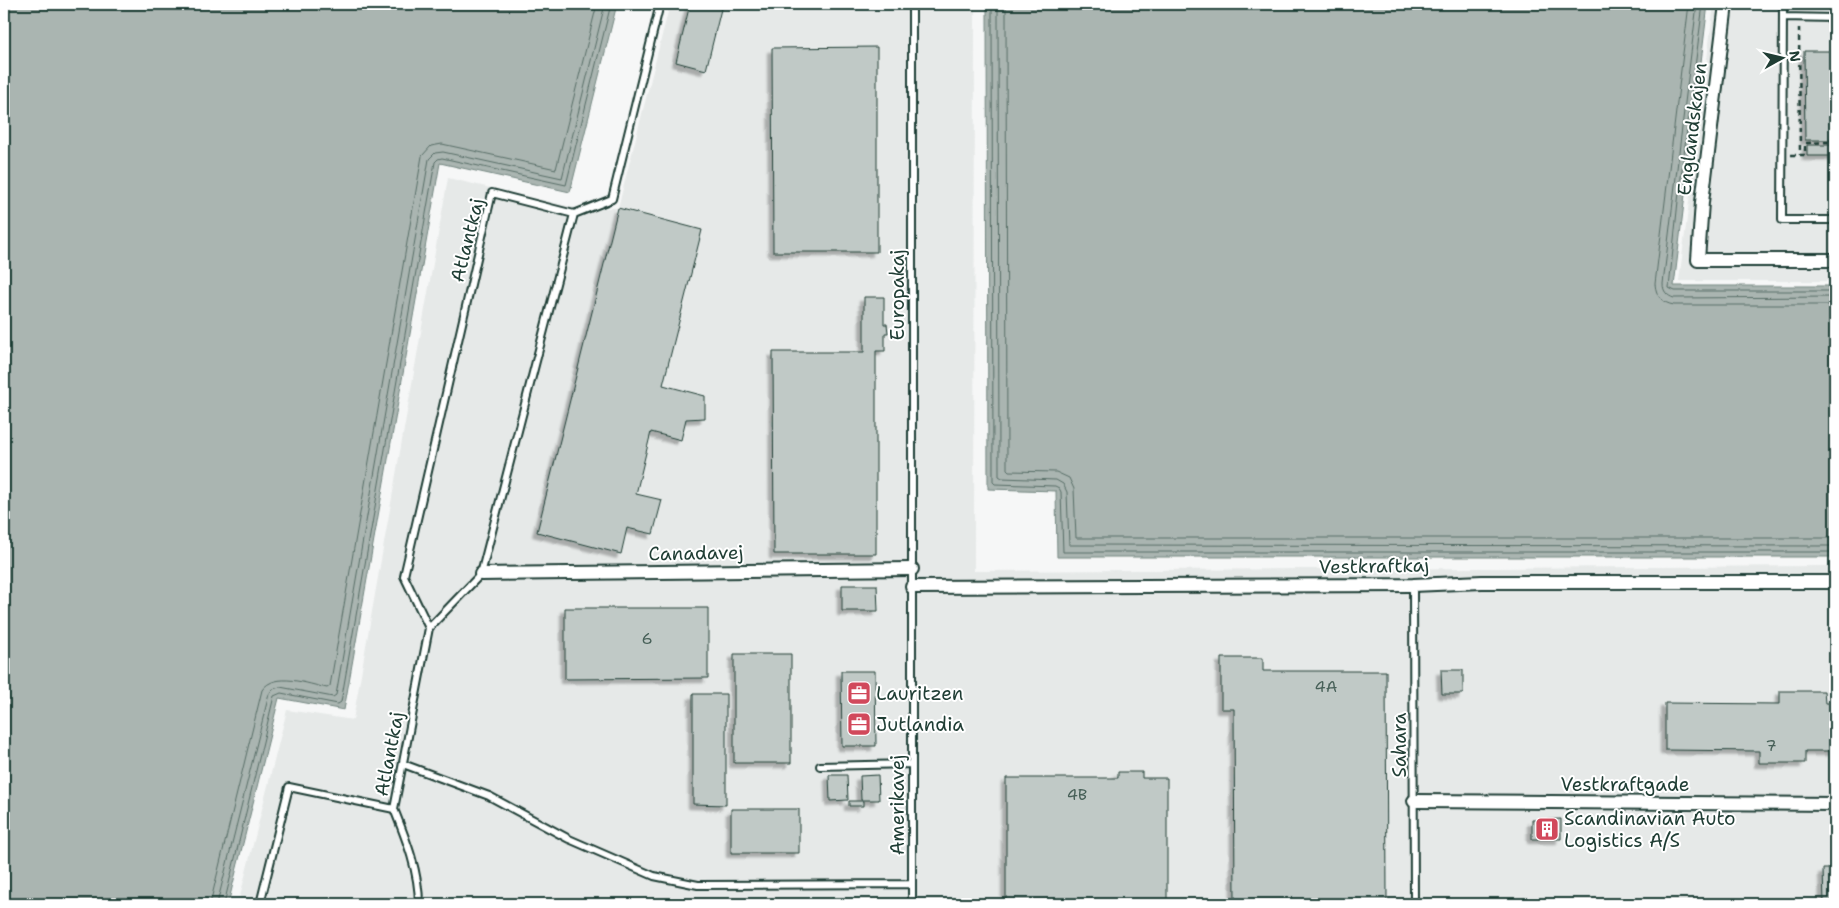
<svg xmlns="http://www.w3.org/2000/svg" width="1839" height="908" viewBox="0 0 1839 908" font-family="'Shantell Sans',sans-serif">
<defs>
<filter id="shadow"><feDropShadow dx="-4.5" dy="4.5" stdDeviation="1" flood-color="#0004"/></filter>
</defs>
<rect width="100%" height="100%" fill="#f6f7f7"/>
<filter id="ink" filterUnits="userSpaceOnUse"><feTurbulence type="fractalNoise" baseFrequency=".02" numOctaves="2"/><feDisplacementMap in="SourceGraphic" scale="10" xChannelSelector="R" yChannelSelector="G"/><feConvolveMatrix kernelMatrix="1 2 1 2 8 2 1 2 1" color-interpolation-filters="sRGB"/></filter>
<g filter="url(#ink)">
<path fill="#e6e9e8" d="M670 4H975L974 571 1835 566V904H238L287 710 353 720 448 178 576 208H618Z
M1714 4H1835V281H1679Z"/>
<path fill="#aab5b1" stroke="#72857f" d="M4 4H617L570 192 440 163 344 710 279 698 228 904H4Z
M987 4H1708L1674 286H1835V557H1057L1056 491 988 489Z"/>
<g fill="none" stroke-linecap="round" stroke-linejoin="round">
<path stroke="#576d66" stroke-width="1" d="M992 4 993 482 995 484 1055 486 1059 488 1061 492 1063 552H1835
M998 4 999 476 1002 478 1056 480 1063 484 1067 492 1069 545 1835 546
M1006 4 1007 469 1009 471 1056 472 1069 478 1074 489 1076 538H1835
M1689 4 1655 284C1656 296 1662 303 1674 305H1835
M1697 4 1663 284C1663 291 1667 296 1674 298L1835 297
M1703 4 1678 201 1669 288 1675 291H1835
M210 904 262 690C275 671 308 684 327 688L330 686 422 156 431 146 442 144 556 169 597 4
M217 904 269 694 273 689 280 687 333 697 336 695 429 159 435 153 443 152 562 178 605 4
M224 904 274 696 281 693 338 704 341 702 435 162 438 159 442 158 566 185 611 4"/>
</g>
<path fill="#c0c9c6" stroke="#1f3d34" filter="url(#shadow)" d="M690 4 722 5 706 70 676 62Z
M877 47V252H773L772 48Z
M1804 51H1835V140H1805Z
M1807 145H1835V156H1807Z
M618 208 702 230 663 385 705 396V418L686 419 681 440 651 432 636 494 662 500 653 534 627 528 621 554 537 532Z
M864 297H884V324H887L888 333H885V351H876V554H774L773 352H864Z
M842 585H877L878 611H842Z
M565 608H708V678L565 679Z
M734 654H791V763H734Z
M1221 658H1263V671H1386L1387 904H1235L1234 709H1221Z
M1441 670H1463V694H1442Z
M841 671H875L876 746H842Z
M1780 691H1824L1825 703H1835V751H1805V763H1759V751L1665 750V703L1780 704Z
M693 694H726V805L693 804Z
M1118 772H1142V778H1167V904H1006V778H1118Z
M829 775H847L848 800 830 801Z
M878 775 879 800H861L860 776Z
M849 801H863V806H849Z
M731 809H799V853H731Z
M1561 819V839H1532V820Z
M1823 869H1835V904H1824Z"/>
<g fill="none" stroke-linecap="round" stroke-linejoin="round">
<g stroke="#1f3d34" stroke-width="10">
<path id="service" d="M912 4V904
M1783 4 1782 220H1835
M1783 17 1835 18
M574 214 612 199 660 4
M1413 585 1414 904
M403 764 489 796 569 839 654 876 698 885 912 884
M820 766 912 764
M394 809C406 839 419 871 419 904
M260 904 289 787 394 809 429 628 404 576 492 193 574 214 481 574 429 628"/>
</g>
<g stroke="#1f3d34" stroke-width="16">
<path id="minor" d="M1726 4 1702 202 1698 260H1835
M481 574 912 569
M912 587 1413 585 1482 582H1835
M1414 801 1835 804"/>
</g>
<path stroke="#1f3d34" stroke-width="2.5" stroke-dasharray="5 4" stroke-linecap="butt" d="M1799 28 1800 155
M1791 155H1805V143L1835 142"/>
<use href="#service" stroke="#fff" stroke-width="6"/>
<use href="#minor" stroke="#fff" stroke-width="12"/>
</g>
</g>
<defs>
<g id="office-square" transform="scale(1.25)"><rect x="-9" y="-9" width="18" height="18" rx="4" fill="#d1495b" stroke="#fff"/><path d="M-6-3h4V-5.5h4V-3h4V5H-6ZM-1-4.5V-3h2v-1.5ZM-6 0V1H6V0Z" fill="#fff"/></g>
<g id="building-square" transform="scale(1.25)"><rect x="-9" y="-9" width="18" height="18" rx="4" fill="#d1495b" stroke="#fff"/><path d="M-4-6H4V6H1V3H-1V6H-4ZM-2.5-4.3h1.7v1.8h-1.7ZM.8-4.3h1.7v1.8H.8ZM-2.5-1h1.7V.8h-1.7ZM.8-1h1.7V.8H.8Z" fill="#fff"/></g>
</defs>
<g fill-rule="evenodd">
<use href="#office-square" x="859" y="693"/>
<use href="#office-square" x="859" y="724"/>
<use href="#building-square" x="1547" y="829"/>
</g>
<g text-anchor="middle" dominant-baseline="central" stroke-width="4" stroke-linejoin="round" paint-order="stroke">
<g font-size="16" fill="#476058">
<text x="647" y="638">6</text>
<text x="1326" y="686">4A</text>
<text x="1771" y="745">7</text>
<text x="1077" y="794">4B</text>
</g>
<g font-size="19" fill="#1f3d34" stroke="#fff">
<text transform="translate(1692 129) rotate(-83)">Englandskajen</text>
<text transform="translate(467 240) rotate(-76)">Atlantkaj</text>
<text transform="translate(897 295) rotate(-90)">Europakaj</text>
<text transform="translate(696 553) rotate(-1)">Canadavej</text>
<text transform="translate(1374 566) rotate(-1)">Vestkraftkaj</text>
<text transform="translate(1399 745) rotate(-90)">Sahara</text>
<text transform="translate(389 754) rotate(-79)">Atlantkaj</text>
<text x="1625" y="784">Vestkraftgade</text>
<text transform="translate(897 805) rotate(-90)">Amerikavej</text>
</g>
<g font-size="19" fill="#1f3d34" stroke="#fff" text-anchor="start">
<text x="876" y="693">Lauritzen</text>
<text x="876" y="724">Jutlandia</text>
<text x="1564" y="818">Scandinavian Auto<tspan x="1564" dy="22">Logistics A/S</tspan></text>
</g>
</g>
<rect width="1839" height="908" fill="none" stroke="#fff" stroke-width="20"/>
<rect x="10" y="10" width="1819" height="888" fill="none" stroke="#1f3d34" stroke-width="2" filter="url(#ink)"/>
<g transform="translate(1782 58) rotate(82)" stroke="#ffffff" stroke-width="4" paint-order="stroke">
<path d="M0-4L9 19L0 12L-9 19Z" fill="#1f3d34"/>
<text y="-8" font-size="14" font-weight="bold" text-anchor="middle" fill="#1f3d34">N</text>
</g>
</svg>
